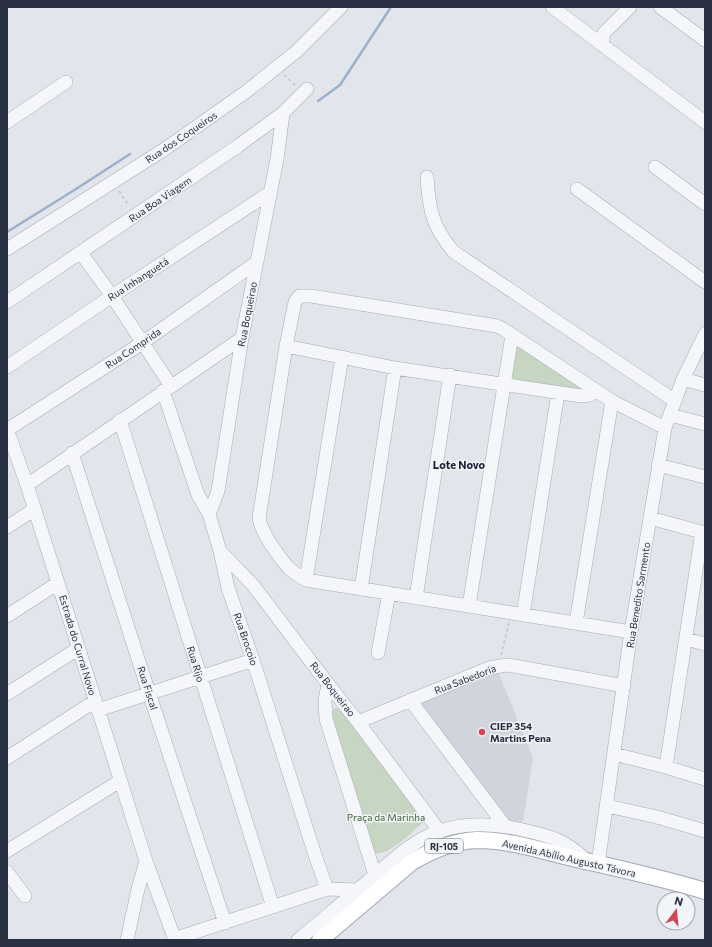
<svg xmlns="http://www.w3.org/2000/svg" width="712" height="947" viewBox="0 0 712 947" font-family="Commissioner,sans-serif">
<rect width="100%" height="100%" fill="#e2e5eb"/>
<path fill="#d0d4dd" d="M498 671 533 758 523 822 508 820 422 706 423 700 465 683 476 682Z"/>
<path fill="#c7d5c3" d="M515 344 580 388 578 390 512 381 509 374Z
M335 708 344 709 424 822C410 833 394 852 375 854L366 845 329 716Z"/>
<g fill="none" stroke-linecap="round" stroke-linejoin="round">
<path stroke="#9db0cb" stroke-width="2.5" d="M318 101 340 85 391 7
M7 232 76 189 130 154"/>
<g stroke="#a7abb5" stroke-width="14">
<path id="minor" d="M552 7 705 122
M660 7 705 40
M603 46V36L604 33 630 7
M7 122 66 82
M655 167 705 204
M427 177C429 209 432 227 454 252L675 401
M577 189 705 282
M7 249 165 149 247 91 297 51 341 7
M81 253 112 296 171 386
M7 302 238 146 283 113 307 89
M286 346 395 368 581 396 590 395 596 391
M7 367 112 296 271 192
M683 379 705 385
M163 391 198 495 209 514 220 551 228 588 253 660 315 855 327 889
M670 415 705 424
M120 420 273 907
M7 429 27 485 146 861 138 889 127 940
M7 430 142 343 257 262
M72 453 149 693 225 923
M658 465 705 477
M27 485 242 338
M209 514 218 491 242 338 277 159 283 113
M650 518 705 533
M7 527 35 509
M220 551 252 584 328 684 358 722 440 832
M306 580 342 357
M361 589 395 368
M416 598 450 375
M469 606 512 335
M523 615 558 393
M7 616 58 583
M576 623 612 401
M631 632 306 580C300 576 293 573 288 567 278 556 261 532 259 518L286 346 295 302 299 296H311L497 326 503 329 612 401 665 428
M686 639 705 644
M378 653 389 593
M328 684 325 701 326 719 375 875
M7 694 79 648
M410 700 505 826
M98 710 253 660
M358 722 489 668 506 665 514 666 624 686
M614 754 666 767 705 779
M7 758 95 701
M666 767 702 532
M607 806 657 817 705 831
M7 851 120 781
M146 861 175 940
M598 864 631 632 665 428 683 379 705 334
M7 872 25 896
M174 939 327 889 357 890
M298 940C321 921 344 901 367 882 385 867 402 850 422 839 453 822 489 822 523 830 550 836 566 840 587 861"/>
</g>
<g stroke="#a1a8b7" stroke-width="18">
<path id="major" d="M320 940 412 862C432 850 453 841 477 840 507 840 536 849 564 856 611 867 659 877 705 891"/>
</g>
<path stroke="#c0c3ca" stroke-width="1.5" stroke-dasharray="3 3" stroke-linecap="butt" d="M284 75 296 86
M119 191 129 206
M501 655 509 623"/>
<use href="#minor" stroke="#f5f6f9" stroke-width="13"/>
<use href="#major" stroke="#fff" stroke-width="16"/>
</g>
<circle fill="#d14651" stroke="#f2f4f8" stroke-width="1.5" cx="482" cy="732" r="4"/>
<g text-anchor="middle" dominant-baseline="central" stroke-width="3" stroke-linejoin="round" paint-order="stroke">
<rect fill="#f2f4f8" stroke="#666c79" stroke-width="1" x="425" y="839" width="38" height="14" rx="3"/>
<g font-size="9" font-weight="bold" fill="#2a3143">
<text x="444" y="846">RJ-105</text>
</g>
<g font-size="10" fill="#2a3143" stroke="#f2f4f8">
<text transform="translate(181 137) rotate(-34)">Rua dos Coqueiros</text>
<text transform="translate(160 199) rotate(-34)">Rua Boa Viagem</text>
<text transform="translate(138 279) rotate(-33)">Rua Inhanguetá</text>
<text transform="translate(247 314) rotate(-79)">Rua Boqueirao</text>
<text transform="translate(133 348) rotate(-34)">Rua Comprida</text>
<text transform="translate(638 595) rotate(-81)">Rua Benedito Sarmento</text>
<text transform="translate(246 639) rotate(71)">Rua Brocoio</text>
<text transform="translate(78 645) rotate(73)">Estrada do Curral Novo</text>
<text transform="translate(196 664) rotate(73)">Rua Rijo</text>
<text transform="translate(465 679) rotate(-21)">Rua Sabedoria</text>
<text transform="translate(148 688) rotate(72)">Rua Fiscal</text>
<text transform="translate(333 689) rotate(52)">Rua Boqueirao</text>
<text transform="translate(569 858) rotate(13)">Avenida Abílio Augusto Távora</text>
</g>
<g font-size="10" font-weight="bold" fill="#2a3143" stroke="#f2f4f8" text-anchor="start">
<text x="490" y="726">CIEP 354<tspan x="490" dy="12">Martins Pena</tspan></text>
</g>
<g font-size="10" fill="#3c6037" stroke="#f2f4f8">
<text x="386" y="817">Praça da Marinha</text>
</g>
<g font-size="11" font-weight="bold" fill="#1c2234" stroke="#f2f4f8">
<text x="459" y="464">Lote Novo</text>
</g>
</g>
<rect width="712" height="947" fill="none" stroke="#2a3143" stroke-width="16"/>
<g transform="translate(676 911) rotate(16)"><circle r="19" fill="#f2f4f8" stroke="#a2a6b0"/>
<path d="M0-3L7 15L0 10L-7 15Z" fill="#d14651"/>
<text y="-6" font-size="11" font-weight="bold" text-anchor="middle" fill="#2a3143">N</text>
</g>
</svg>
